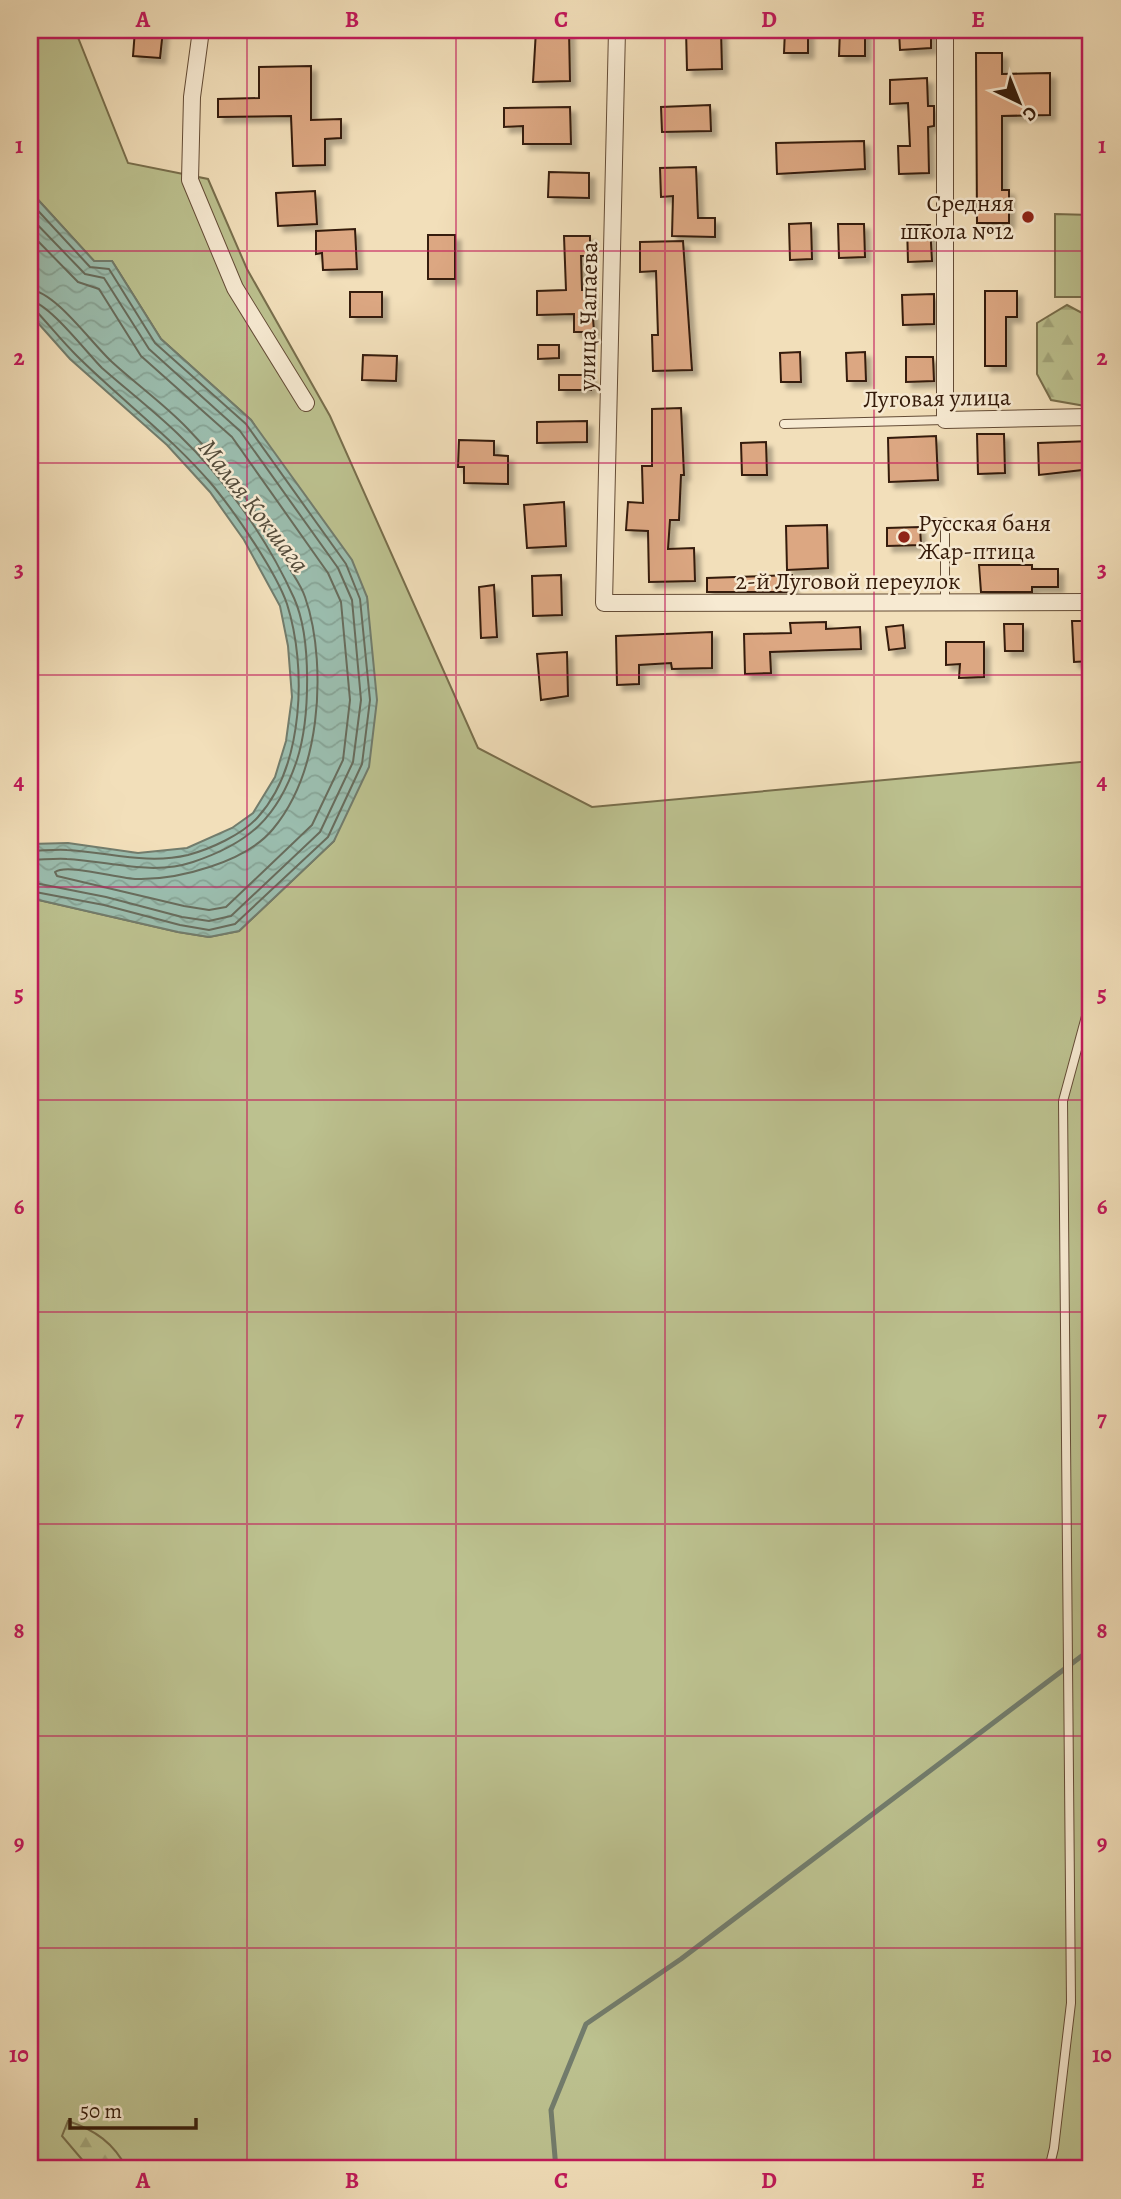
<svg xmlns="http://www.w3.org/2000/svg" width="1121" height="2199" viewBox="0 0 1121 2199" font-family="Alegreya,serif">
<defs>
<pattern id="forest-firs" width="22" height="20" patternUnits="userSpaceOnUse" patternTransform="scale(1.75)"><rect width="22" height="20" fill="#bcc18f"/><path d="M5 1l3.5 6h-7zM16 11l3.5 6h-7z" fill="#a2a57a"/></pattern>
<pattern id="water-waves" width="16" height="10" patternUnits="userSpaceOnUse" patternTransform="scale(1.75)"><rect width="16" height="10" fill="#9bbdae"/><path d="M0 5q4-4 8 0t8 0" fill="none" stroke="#86a294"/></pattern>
<filter id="shadow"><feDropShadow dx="5.5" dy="5.5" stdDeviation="2" flood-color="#0004"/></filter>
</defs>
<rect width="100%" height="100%" fill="#f2dfba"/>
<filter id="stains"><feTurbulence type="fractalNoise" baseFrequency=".00286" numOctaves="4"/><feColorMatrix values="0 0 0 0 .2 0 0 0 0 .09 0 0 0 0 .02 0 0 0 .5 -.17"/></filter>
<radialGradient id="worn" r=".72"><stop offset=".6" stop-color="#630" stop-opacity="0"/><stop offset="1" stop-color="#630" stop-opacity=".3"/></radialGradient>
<path fill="#bcc18f" stroke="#786e4c" stroke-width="2" d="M30 30H75L128 163 208 179 247 269 330 416 478 748 592 807 1091 761V2169H30V898L178 932 209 937 239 931 334 841 369 636 367 597 251 420 161 339 112 261H94L30 191Z
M1055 214 1091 215V297H1055Z"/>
<path fill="url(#forest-firs)" stroke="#786e4c" stroke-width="2" d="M1067 305 1086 315 1091 322V407L1051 400 1037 374V323Z
M68 2121C95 2130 114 2143 127 2169H90L62 2136Z"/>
<path fill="url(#water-waves)" stroke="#727c6c" stroke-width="2" d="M30 191 94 261H112L161 339 251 420 352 560 367 597 377 700 369 767 334 841 239 931 209 937 178 932 30 898V844L68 843 138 853 187 848 232 828 253 813 275 777 286 741 292 697 288 646 280 606 244 540 210 492 167 445 70 359 30 314Z"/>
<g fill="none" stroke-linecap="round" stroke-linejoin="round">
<path stroke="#686c5c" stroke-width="2" d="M30 202 90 267 109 269 155 343 246 424 346 564 360 599 370 700 362 764 328 837 235 924 209 930 180 925 104 905 30 891
M30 217 85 274 104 278 149 349 240 431 338 568 352 600 361 700 353 762 320 832 231 916 209 921 182 917 106 897 30 882
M30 233 78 282 99 289 141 356 232 437 328 573 341 602 350 700 343 760 312 825 226 907 209 910 184 906 57 876 55 872C67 863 119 879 137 879 178 880 246 862 273 829 298 799 310 761 315 722 320 683 318 634 305 597 301 585 293 575 287 564 260 514 227 469 187 428 164 404 136 384 112 362 92 344 55 291 30 290
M30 301C48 302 87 353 102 368 127 390 154 411 178 434 225 479 267 538 294 598 312 638 310 719 297 760 278 817 250 843 193 862 151 876 109 861 67 859 55 858 42 860 30 860
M30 310 37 312C50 326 62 341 76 355 121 400 173 438 214 487 236 514 276 572 287 604 307 667 304 766 258 817 242 835 210 849 188 855 146 865 108 852 67 850 55 849 42 851 30 851"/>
<path stroke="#727c6c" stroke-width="5" d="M556 2169 551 2110 586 2024 681 1959 1091 1649"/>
</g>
<path fill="#dca782" stroke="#351b0a" stroke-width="2" filter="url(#shadow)" d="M135 30H163L160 58 133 56Z
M536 30H569L570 81 533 82Z
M686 30H721L722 69 687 70Z
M785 30H808V53H784Z
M840 30H865V56H839Z
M899 30H931V48L900 50Z
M976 53H1002V74L1050 73V115L1002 116V190H1009V223H977Z
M311 66V120L341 119V138L325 139V165L293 166 291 116 218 117V99L259 98V67Z
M927 78 928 106H934V126L928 127 929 173 899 174 898 146H910L908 103 890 104V80Z
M710 105 711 131 662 132 661 107Z
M570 107 571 144H523V126L504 127V108Z
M864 141 865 169 777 174 776 143Z
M696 167 698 218H715V237L672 236 673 196 661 197 660 168Z
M549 172 589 173V198L548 197Z
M315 191 317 224 278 226 276 193Z
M811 223 812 259 790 260 789 224Z
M838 224H864L865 257 839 258Z
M907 225H930L932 261 908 262Z
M355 229 357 269 323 270 322 253 316 254V231Z
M428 235H455V279H428Z
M564 236H590V256H581L582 290H591L594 332H574V314L537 315V291L566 290Z
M683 241 692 370 653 371 652 335H658L656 271 640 272V242Z
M985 291H1017V317H1006V366H985Z
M350 292H382V317H350Z
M934 294V324L903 325 902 295Z
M538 345H559V358L538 359Z
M800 352 801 382H781L780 353Z
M865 352 866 381H847L846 353Z
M363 355 397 356 396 381 362 380Z
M906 357H933L934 381 906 382Z
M559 375H591V390H559Z
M681 408 684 475H681L679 520H670L668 549 694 548 695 581 649 582 648 531 626 530 628 502 643 503 642 466H652V409Z
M587 421V442L537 443V422Z
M977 434H1004L1005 473 978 474Z
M936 436 938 480 889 482 888 438Z
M459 440 494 441V455L508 456V484L464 483V467H458Z
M1091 441V469L1039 475 1038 443Z
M766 442 767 475H742L741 443Z
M564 502 566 546 527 548 524 505Z
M827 525 828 568 787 570 786 526Z
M920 527 921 545 887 546V528Z
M979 565H1032V569H1058V587H1032V592H981Z
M561 575 562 615 533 616 532 576Z
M792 575 793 592H707V578Z
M494 585 497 637 481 638 479 587Z
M1072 621H1091V661L1074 662Z
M826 622V629L860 627 861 649 770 652 771 673 745 674 744 634 791 633 790 623Z
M1004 624H1023V651H1005Z
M903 625 905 648 889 650 886 627Z
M712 632V668L672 669 671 663 639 665V684L617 685 616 636Z
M946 642H984V677L959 678 960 664 946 665Z
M567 652 568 696 541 700 537 654Z"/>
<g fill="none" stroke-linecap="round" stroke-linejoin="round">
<g stroke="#644c36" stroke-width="10">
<path id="service" d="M784 424 945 420
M945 522V603
M1049 2169 1054 2148 1071 2003 1063 1101 1091 998"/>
</g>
<g stroke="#644c36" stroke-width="18">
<path id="minor" d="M201 30 192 97 190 180 235 288 306 403
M617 30 604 603 1091 602
M945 30V420L1091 417"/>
</g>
<use href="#service" stroke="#f7ead2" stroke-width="8"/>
<use href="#minor" stroke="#f7ead2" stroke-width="16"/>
</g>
<path fill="none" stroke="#c2185b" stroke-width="2" stroke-opacity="0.55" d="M247 30V2169M456 30V2169M665 30V2169M874 30V2169M30 251H1091M30 463H1091M30 675H1091M30 887H1091M30 1100H1091M30 1312H1091M30 1524H1091M30 1736H1091M30 1948H1091"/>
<g fill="#8f2418" stroke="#f7ead2" stroke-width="2.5">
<circle cx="1028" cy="217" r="7"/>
<circle cx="904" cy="537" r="7"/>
</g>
<g text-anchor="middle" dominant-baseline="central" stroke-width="5" stroke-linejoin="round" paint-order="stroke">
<g font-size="24" fill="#351b0a" stroke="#f7ead2" text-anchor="end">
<text x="1014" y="203">Средняя<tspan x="1014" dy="28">школа №12</tspan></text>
<text x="918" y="523" text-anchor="start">Русская баня<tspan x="918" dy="28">Жар-птица</tspan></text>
</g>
<g font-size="24" fill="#351b0a" stroke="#f7ead2">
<text transform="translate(588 316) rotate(-89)">улица Чапаева</text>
<text transform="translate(937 398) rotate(-1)">Луговая улица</text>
<text x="848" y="581">2-й Луговой переулок</text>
</g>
<g font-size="26" font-style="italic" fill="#544c3b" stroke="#f7ead2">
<text transform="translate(254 506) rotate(52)">Малая Кокшага</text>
</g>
</g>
<rect width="1121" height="2199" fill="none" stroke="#f2dfba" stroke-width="77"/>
<g transform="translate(1019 102) rotate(137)" stroke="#f7ead2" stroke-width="5" paint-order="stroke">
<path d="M0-5L12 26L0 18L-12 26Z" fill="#351b0a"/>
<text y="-10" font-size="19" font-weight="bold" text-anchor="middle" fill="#351b0a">С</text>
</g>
<path d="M70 2118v10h126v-10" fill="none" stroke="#351b0a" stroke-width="3.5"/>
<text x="80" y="2118" font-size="21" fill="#351b0a" stroke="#f7ead2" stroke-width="5" paint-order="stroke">50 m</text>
<rect x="38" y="38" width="1044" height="2122" fill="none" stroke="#c2185b" stroke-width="2.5"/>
<g font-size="23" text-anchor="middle" font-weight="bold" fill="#c2185b">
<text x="143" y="27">A</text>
<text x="352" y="27">B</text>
<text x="561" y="27">C</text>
<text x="769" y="27">D</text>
<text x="978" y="27">E</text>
<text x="19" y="153">1</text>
<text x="1102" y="153">1</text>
<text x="19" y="365">2</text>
<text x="1102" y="365">2</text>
<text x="19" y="577">3</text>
<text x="1102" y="577">3</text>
<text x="19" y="789">4</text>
<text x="1102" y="789">4</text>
<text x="19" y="1001">5</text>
<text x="1102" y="1001">5</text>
<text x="19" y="1214">6</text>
<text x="1102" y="1214">6</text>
<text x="19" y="1426">7</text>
<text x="1102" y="1426">7</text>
<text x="19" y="1638">8</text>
<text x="1102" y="1638">8</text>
<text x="19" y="1850">9</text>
<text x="1102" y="1850">9</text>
<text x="19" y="2062">10</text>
<text x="1102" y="2062">10</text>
<text x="143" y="2188">A</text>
<text x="352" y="2188">B</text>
<text x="561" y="2188">C</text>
<text x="769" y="2188">D</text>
<text x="978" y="2188">E</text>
</g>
<rect width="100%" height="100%" filter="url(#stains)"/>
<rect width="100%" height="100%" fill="url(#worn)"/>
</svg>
